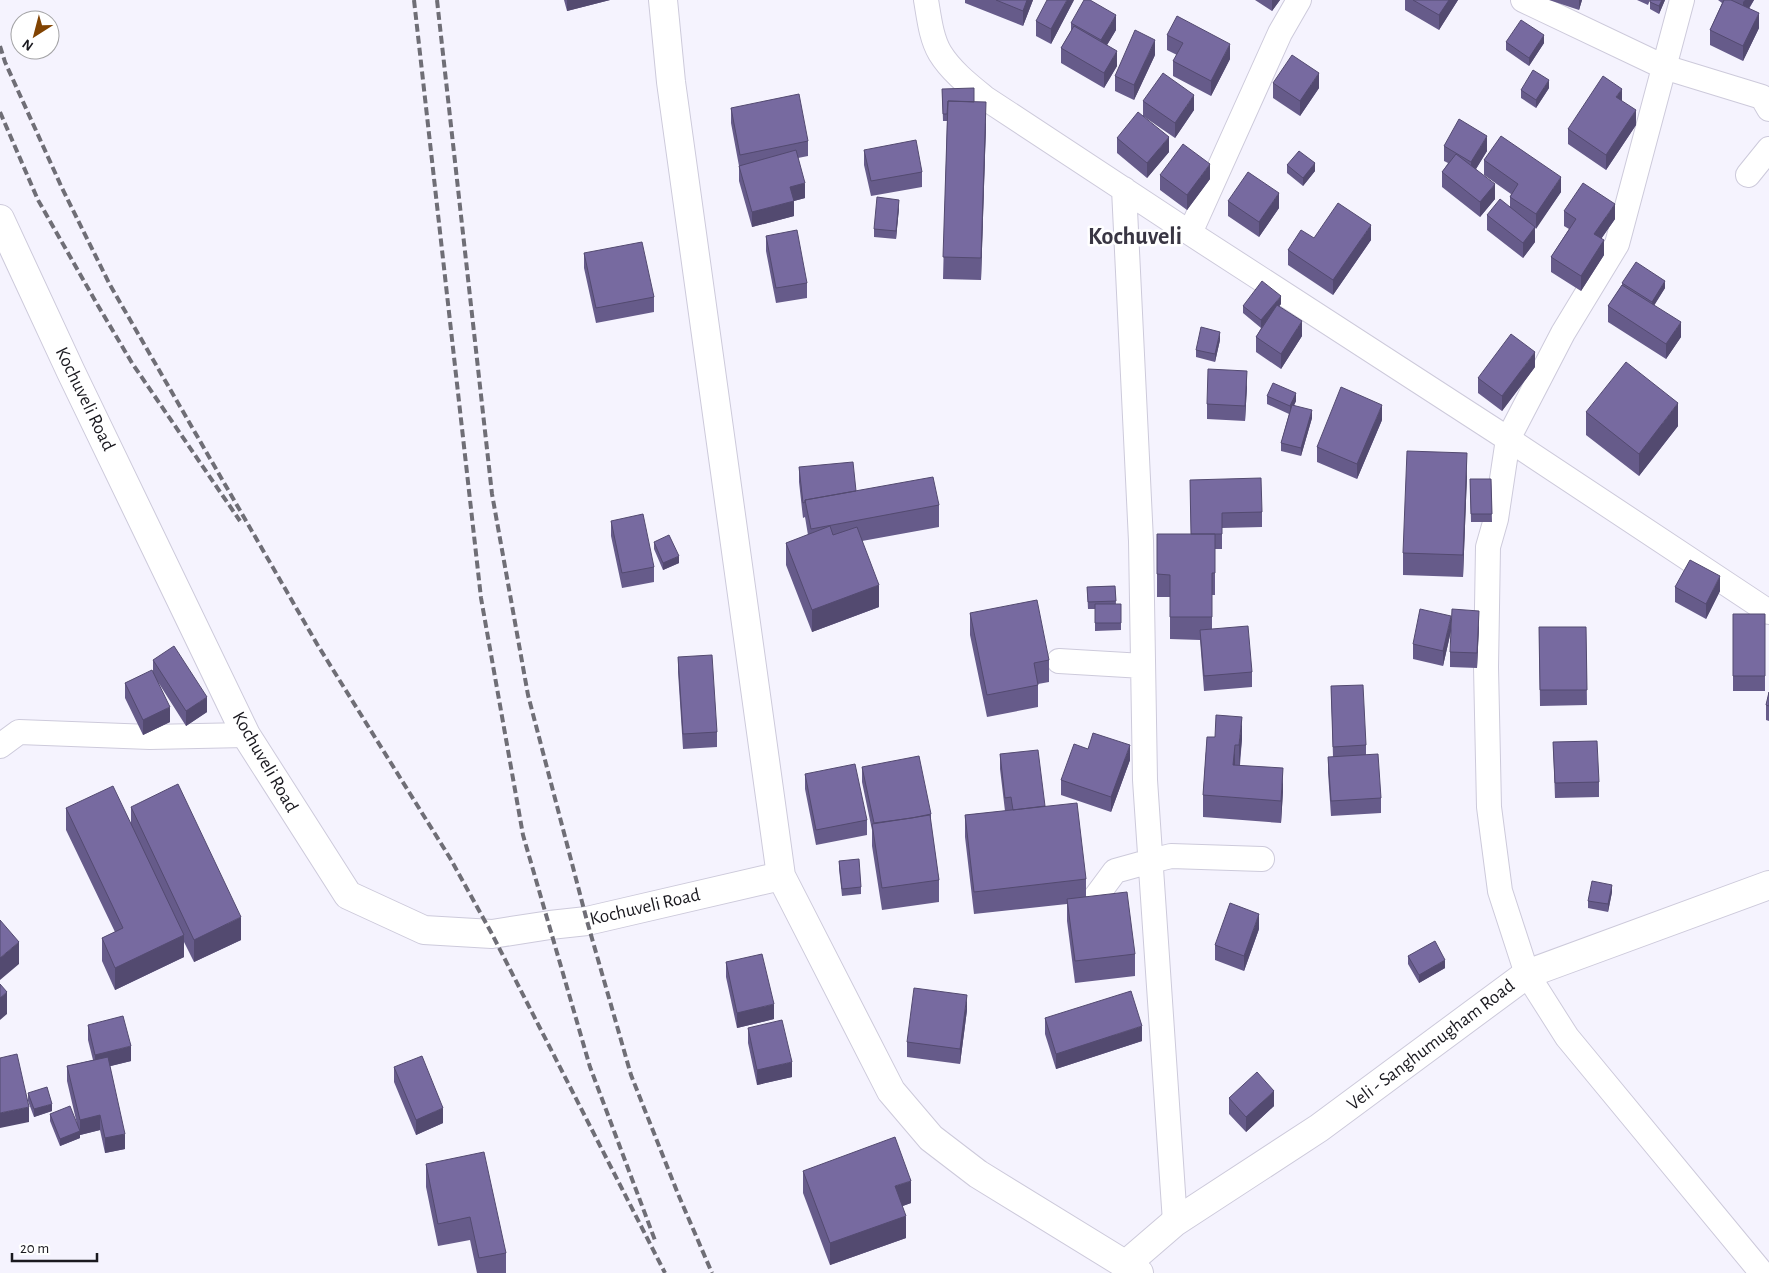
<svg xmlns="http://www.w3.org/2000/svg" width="1769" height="1273" viewBox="0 0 1769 1273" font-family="'Alegreya Sans',sans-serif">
<rect width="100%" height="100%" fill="#f5f3fe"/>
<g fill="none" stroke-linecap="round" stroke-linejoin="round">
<g stroke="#cdcadb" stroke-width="26">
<path id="street" d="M926 0C929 17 931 38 940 53 951 71 969 85 985 98L1190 233 1508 439 1769 612
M1523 0 1664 67 1762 97 1769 109
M1682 0 1617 244 1563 333 1508 439 1496 519 1488 547 1486 667 1489 807 1500 891 1527 974 1567 1037 1762 1273
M1748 175 1769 149
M1124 189 1141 541 1145 780 1175 1222
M1190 233 1280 33 1299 0
M1059 661 1143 666
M0 746 19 732 150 737 246 735
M1095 898 1115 871 1151 861 1171 856 1262 859"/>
</g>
<g stroke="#cdcadb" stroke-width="30">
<path id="secondary" d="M663 0 671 82 781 876 891 1091 931 1138 978 1174 1139 1273
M0 219 71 372 246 735 348 895 424 930 492 934 550 925 587 921 781 876
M1125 1265 1175 1222 1319 1128 1527 974 1769 885"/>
</g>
<use href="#street" stroke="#fff" stroke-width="24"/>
<use href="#secondary" stroke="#fff" stroke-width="28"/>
<path stroke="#6f6e76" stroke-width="4" stroke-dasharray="8 4" stroke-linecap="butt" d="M414 0 481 598 523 835 590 1067 656 1243
M437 0 492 494 528 695 587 921 631 1075 678 1194 712 1273
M0 46 5 62 62 188 110 285 317 644 450 858 492 934 665 1273
M0 112 38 200 97 304 132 363 240 521"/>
</g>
<path fill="#665b8a" d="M564 0H610L567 11Z
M965 0H1033L1023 26 965 3Z
M1074 0 1051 44 1036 36V21Z
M1255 0H1280L1272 11Z
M1405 0H1458L1439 30 1405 10Z
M1549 0H1582L1579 10Z
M1637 0H1650L1648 5Z
M1650 0H1665L1659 14 1650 9Z
M1718 0H1754L1749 9 1759 28 1743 61 1710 45V30L1722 3Z
M1071 23 1116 30 1107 45 1117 66 1104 88 1061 63V48L1071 31Z
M1167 35 1230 59 1211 96 1173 76V61L1177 55 1167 50Z
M1506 42 1544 43 1529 66 1506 50Z
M1155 55 1134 100 1115 91V76Z
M1273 83 1319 88 1300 116 1273 98Z
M1549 88 1536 108 1521 98V90Z
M942 89 974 102 986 124 981 280 943 279 947 121H943Z
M1143 101 1194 110 1175 138 1143 116Z
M1622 101 1636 125 1606 170 1568 144V129Z
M731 108 808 141V156L798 158 805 198 794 201V216L752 227 739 181V166L731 123Z
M1117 138 1169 152 1147 178 1117 153Z
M1444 146 1487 151 1476 169 1495 199 1480 217 1442 187V172L1448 163 1444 161Z
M864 150 922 172V187L871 196 864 165Z
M1484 160 1561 192 1535 229V242L1523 258 1487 230V215L1510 207V197L1511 194 1484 175Z
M1287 165 1315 171 1303 186 1287 173Z
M1160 175 1210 179 1187 210 1160 190Z
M1228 201 1279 208 1259 237 1228 216Z
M899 208 896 239 874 237V229Z
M1564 211 1615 219 1601 239 1604 255 1581 291 1551 272V257L1569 229 1564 226Z
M766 236 807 283V298L776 303 766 251Z
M1314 238 1371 240 1333 295 1288 265V250Z
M584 253 654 297V312L596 323 584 268Z
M1622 283 1665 288 1654 305 1681 337 1666 359 1608 322V306L1622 285Z
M1281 304 1279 306 1302 336 1281 369 1256 352V337L1261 328 1243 313V306Z
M1220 340 1215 362 1196 357V350Z
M1535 367 1502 411 1478 393V378Z
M1247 386 1245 421 1207 419V404Z
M1267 396 1296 401 1294 405 1312 418 1301 456 1281 451V443L1289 414 1267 404Z
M1586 412 1678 426 1639 476 1586 435Z
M1382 420 1357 479 1317 462V447Z
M799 467 856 491 939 505V527L862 541 879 607 812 632 786 565V543L808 535 805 517 803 518 799 482Z
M1467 475 1463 577 1403 575V553Z
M1470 479H1491L1492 522H1471Z
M1190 480 1262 512V527L1222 528V549H1215V595H1212V629L1252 672V687L1204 691 1200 640 1170 639V597H1157V534H1191Z
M611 521 654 567V582L622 588 611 536Z
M654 542 679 563 663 570 654 549Z
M1115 586 1116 604H1121V630L1095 631V609H1088L1087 587Z
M1675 587 1720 591 1706 619 1675 602Z
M970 613 1049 660V682L1038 684V707L987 717 970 635Z
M1733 614H1765V691H1733Z
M1479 626 1477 668 1450 667V652Z
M1539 627H1586L1587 705 1540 706Z
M1451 631 1443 666 1413 659V644Z
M678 657 717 732V747L683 749 678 672Z
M153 660 207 712 186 726 158 682 170 722 143 735 125 698V683L153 672Z
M1331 686 1366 745V755L1381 798V813L1331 816 1328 772V757H1333Z
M1769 692V721L1766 720V705Z
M1207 737 1242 739 1240 765 1283 791 1281 823 1203 817V795Z
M1553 742 1599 782V797L1555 798Z
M1088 749 1130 760 1111 812 1061 795V780Z
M1000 754 1045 806 1086 879V896L1135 954V976L1075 983 1067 921V904L974 914 965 837V815L1005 811 1000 769Z
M862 767 931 814V825L939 880V902L882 910 872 846V830L862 782Z
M805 774 867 820V835L816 845 805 789Z
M131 807 241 940 194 962 184 942V957L115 990 102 961V938L115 932 66 830V808L131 823Z
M839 861 861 887V894L842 896 839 869Z
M1612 892 1608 912 1588 908V901Z
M1259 929 1244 971 1215 960V945Z
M1408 956 1445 968 1419 983 1408 964Z
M726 962 774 1019 737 1028 726 977Z
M967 1010 960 1064 907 1057V1042Z
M1045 1018 1142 1041 1056 1069 1045 1034Z
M88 1025 131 1061 110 1066 125 1149 105 1153 100 1130 80 1135V1138L60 1146 50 1121V1114L77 1124 67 1081V1066L93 1060 88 1040Z
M748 1028 792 1077 757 1085 748 1043Z
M394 1067 443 1123 416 1135 394 1082Z
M28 1093 52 1111 34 1117 28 1101Z
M1229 1098 1274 1106 1246 1132 1229 1114Z
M426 1164 506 1253V1273H477L470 1240 438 1246 426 1187Z
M803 1171 911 1203 902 1206 906 1238 830 1265 803 1193Z"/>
<path fill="#534a70" d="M567 0H610L567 11Z
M1027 0H1033L1023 26V11Z
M1067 0H1074L1051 44V29Z
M1272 0H1280L1272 11Z
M1449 0H1458L1439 30V15Z
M1579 0H1582L1579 10Z
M1662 0H1665L1659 14V6Z
M1745 0H1754L1743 17V2Z
M1759 13V28L1743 61V46Z
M1116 15V30L1101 55V40Z
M1544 35V43L1529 66V58Z
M1155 40V55L1134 100V85Z
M1230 44V59L1211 96V81Z
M1117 51V66L1104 88V73Z
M1319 73V88L1300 116V101Z
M1549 80V88L1536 108V100Z
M1622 89V104L1616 97Z
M1194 95V110L1175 138V123Z
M986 102V124L981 280V258Z
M1636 110V125L1606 170V155Z
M1487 136V151L1471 177V162Z
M1169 137V152L1147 178V163Z
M1315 163V171L1303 186V178Z
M1210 164V179L1187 210V195Z
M1561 177V192L1536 229V214Z
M805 183V198L790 202V187Z
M1495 184V199L1480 217V202Z
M1279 193V208L1259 237V222Z
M899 200V208L896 239V231Z
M794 201V216L752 227V212Z
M1615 204V219L1594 249V234Z
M1371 225V240L1333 295V280Z
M1535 227V242L1523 258V243Z
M1604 240V255L1581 291V276Z
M1665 281V288L1652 309V302Z
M1281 296V304L1261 328V320Z
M1302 321V336L1281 369V354Z
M1681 322V337L1666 359V344Z
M1220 332V340L1215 362V354Z
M1535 352V367L1502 411V396Z
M1247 371V386L1245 421V406Z
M1296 393V401L1290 414V406Z
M1678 403V426L1639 476V454Z
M1382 405V420L1357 479V464Z
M1312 410V418L1301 456V448Z
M1467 453V475L1463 577V555Z
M679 556V563L663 570V563Z
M1720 576V591L1706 619V604Z
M879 585V607L812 632V610Z
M1479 611V626L1477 668V653Z
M1451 616V631L1443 666V651Z
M207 697V712L186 726V711Z
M170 707V722L143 735V720Z
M1242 717V739L1239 767V745Z
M1130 745V760L1111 812V797Z
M1235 745V767L1233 765Z
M1283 768V791L1281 823V801Z
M1612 885V892L1608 912V904Z
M1259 914V929L1244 971V956Z
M241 917V940L194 962V940Z
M184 935V957L115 990V968Z
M19 942V964L0 980V958Z
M1445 960V968L1419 983V975Z
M7 992V1014L0 1020V998Z
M967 995V1010L960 1064V1049Z
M774 1004V1019L737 1028V1013Z
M1142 1026V1041L1056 1069V1054Z
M131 1046V1061L95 1070V1055Z
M792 1062V1077L757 1085V1070Z
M1274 1091V1106L1246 1132V1117Z
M52 1104V1111L34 1117V1109Z
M29 1107V1122L0 1128V1113Z
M443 1108V1123L416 1135V1120Z
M100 1115V1130L80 1135V1138L60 1146V1139L80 1131V1120Z
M125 1134V1149L105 1153V1138Z
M911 1181V1203L895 1209V1186Z
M906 1216V1238L830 1265V1243Z"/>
<path fill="#776aa0" stroke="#534a70" d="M996 0H1027L1023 11Z
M1047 0H1067L1051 29 1036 21Z
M1084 0H1090L1116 15 1101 40 1071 23Z
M1413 0H1449L1439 15Z
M1650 0H1662L1659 6 1650 2Z
M1724 0H1731L1759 13 1743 46 1710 30Z
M1177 16 1230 44 1211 81 1173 61 1183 43 1167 35Z
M1521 20 1544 35 1529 58 1506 42Z
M1074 26 1117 51 1104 73 1061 48Z
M1135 30 1155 40 1134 85 1115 76Z
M1292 55 1319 73 1300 101 1273 83Z
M1533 70 1549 80 1536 100 1521 90Z
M1163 73 1194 95 1175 123 1143 101Z
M1603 76 1622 89 1616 97 1636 110 1606 155 1568 129Z
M974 88V102L948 101 947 114H943L942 89Z
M799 94 808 141 740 155 731 108Z
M948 101 986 102 981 258 943 257Z
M1138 112 1169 137 1147 163 1117 138Z
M1459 119 1487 136 1471 162 1444 146Z
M1501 136 1561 177 1536 214 1510 197 1518 184 1484 160Z
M916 140 922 172 871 181 864 150Z
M1183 144 1210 164 1187 195 1160 175Z
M796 150 805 183 790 187 794 201 752 212 739 166Z
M1299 151 1315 163 1303 178 1287 165Z
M1456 154 1495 184 1480 202 1442 172Z
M1248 172 1279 193 1259 222 1228 201Z
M1583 183 1615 204 1594 234 1604 240 1581 276 1551 257 1576 219 1564 211Z
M877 197 899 200 896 231 874 229Z
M1500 199 1535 227 1523 243 1487 215Z
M1338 203 1371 225 1333 280 1288 250 1301 230 1314 238Z
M797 230 807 283 776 288 766 236Z
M642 242 654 297 596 308 584 253Z
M1636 262 1665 281 1652 302 1622 283Z
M1262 281 1281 296 1261 320 1243 306Z
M1622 285 1681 322 1666 344 1608 306Z
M1277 305 1302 321 1281 354 1256 337Z
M1201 327 1220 332 1215 354 1196 350Z
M1511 334 1535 352 1502 396 1478 378Z
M1626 362 1678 403 1639 454 1586 412Z
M1208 369 1247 371 1245 406 1207 404Z
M1273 383 1296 393 1290 406 1267 396Z
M1341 387 1382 405 1357 464 1317 447Z
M1292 405 1312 410 1301 448 1281 443Z
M1407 451 1467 453 1463 555 1403 553Z
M853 462 856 491 805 500V502L803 503 799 467Z
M933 477 939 505 811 529 805 500Z
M1261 478 1262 512 1222 513V534H1191L1190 480Z
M1470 479H1491L1492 514H1471Z
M643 514 654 567 622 573 611 521Z
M830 526 833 535 857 527 879 585 812 610 786 543Z
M1157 534H1215V573H1212V617H1170V575L1157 574Z
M669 535 679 556 663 563 654 542Z
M1690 560 1720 576 1706 604 1675 587Z
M1115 586 1116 601 1088 602 1087 587Z
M1037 600 1049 660 1034 663 1038 685 987 695 970 613Z
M1095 604H1121V623H1095Z
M1420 609 1451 616 1443 651 1413 644Z
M1452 609 1479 611 1477 653 1450 652Z
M1733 614H1765V676H1733Z
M1248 626 1252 672 1204 676 1200 630Z
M1539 627H1586L1587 690H1540Z
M174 646 207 697 186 711 153 660Z
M712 655 717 732 683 734 678 657Z
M152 670 170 707 143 720 125 683Z
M1363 685 1366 745 1333 747 1331 686Z
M1769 692V706L1766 705Z
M1216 715 1242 717 1239 745H1235L1233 765 1283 768 1281 801 1203 795 1207 737H1215Z
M1093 733 1130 745 1111 797 1061 780 1074 744 1088 749Z
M1597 741 1599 782 1555 783 1553 742Z
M1038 750 1045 806 1013 810 1011 797 1005 798 1000 754Z
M1378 754 1381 798 1331 801 1328 757Z
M919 756 931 814 912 818 874 823 862 767Z
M855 764 867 820 816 830 805 774Z
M178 784 241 917 194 940 131 807Z
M113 786 184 935 115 968 102 938 123 928 66 808Z
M1077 803 1086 879 974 892 965 815Z
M930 815 939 880 882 888 872 824Z
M859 859 861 887 842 889 839 861Z
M1592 881 1612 885 1608 904 1588 901Z
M1127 892 1135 954 1075 961 1067 899Z
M1230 903 1259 914 1244 956 1215 945Z
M0 920 19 942 0 958Z
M1435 941 1445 960 1419 975 1408 956Z
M762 954 774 1004 737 1013 726 962Z
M0 984 7 992 0 998Z
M914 988 967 995 960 1049 907 1042Z
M1131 991 1142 1026 1056 1054 1045 1018Z
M123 1016 131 1046 95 1055 88 1025Z
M782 1020 792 1062 757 1070 748 1028Z
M17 1054 29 1107 0 1113V1058Z
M422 1056 443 1108 416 1120 394 1067Z
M108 1057 125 1134 105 1138 100 1115 80 1120 67 1066Z
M1257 1072 1274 1091 1246 1117 1229 1098Z
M47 1087 52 1104 34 1109 28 1093Z
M70 1106 80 1131 60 1139 50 1114Z
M895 1137 911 1181 895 1186 906 1216 830 1243 803 1171Z
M484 1152 506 1253 479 1258 470 1217 438 1224 426 1164Z"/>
<g text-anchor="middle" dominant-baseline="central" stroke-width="5" stroke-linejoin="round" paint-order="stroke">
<g font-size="19" fill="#1a191f" stroke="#fff">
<text transform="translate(85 399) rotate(64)">Kochuveli Road</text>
<text transform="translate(265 762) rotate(60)">Kochuveli Road</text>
<text transform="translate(645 907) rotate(-13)">Kochuveli Road</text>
<text transform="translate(1431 1045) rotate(-37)">Veli - Sanghumugham Road</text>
</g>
<g font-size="24" font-weight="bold" fill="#393643" stroke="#fff">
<text x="1135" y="237">Kochuveli</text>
</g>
</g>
<g transform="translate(35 35) rotate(216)"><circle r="24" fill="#ffffff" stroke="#a3a3a5"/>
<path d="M0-4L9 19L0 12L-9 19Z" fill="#814302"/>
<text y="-8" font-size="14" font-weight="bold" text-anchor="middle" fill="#1a191f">N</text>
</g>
<path d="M12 1253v8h85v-8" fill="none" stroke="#1a191f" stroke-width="2.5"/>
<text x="20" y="1253" font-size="15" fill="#1a191f" stroke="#ffffff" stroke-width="4" paint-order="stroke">20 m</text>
</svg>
